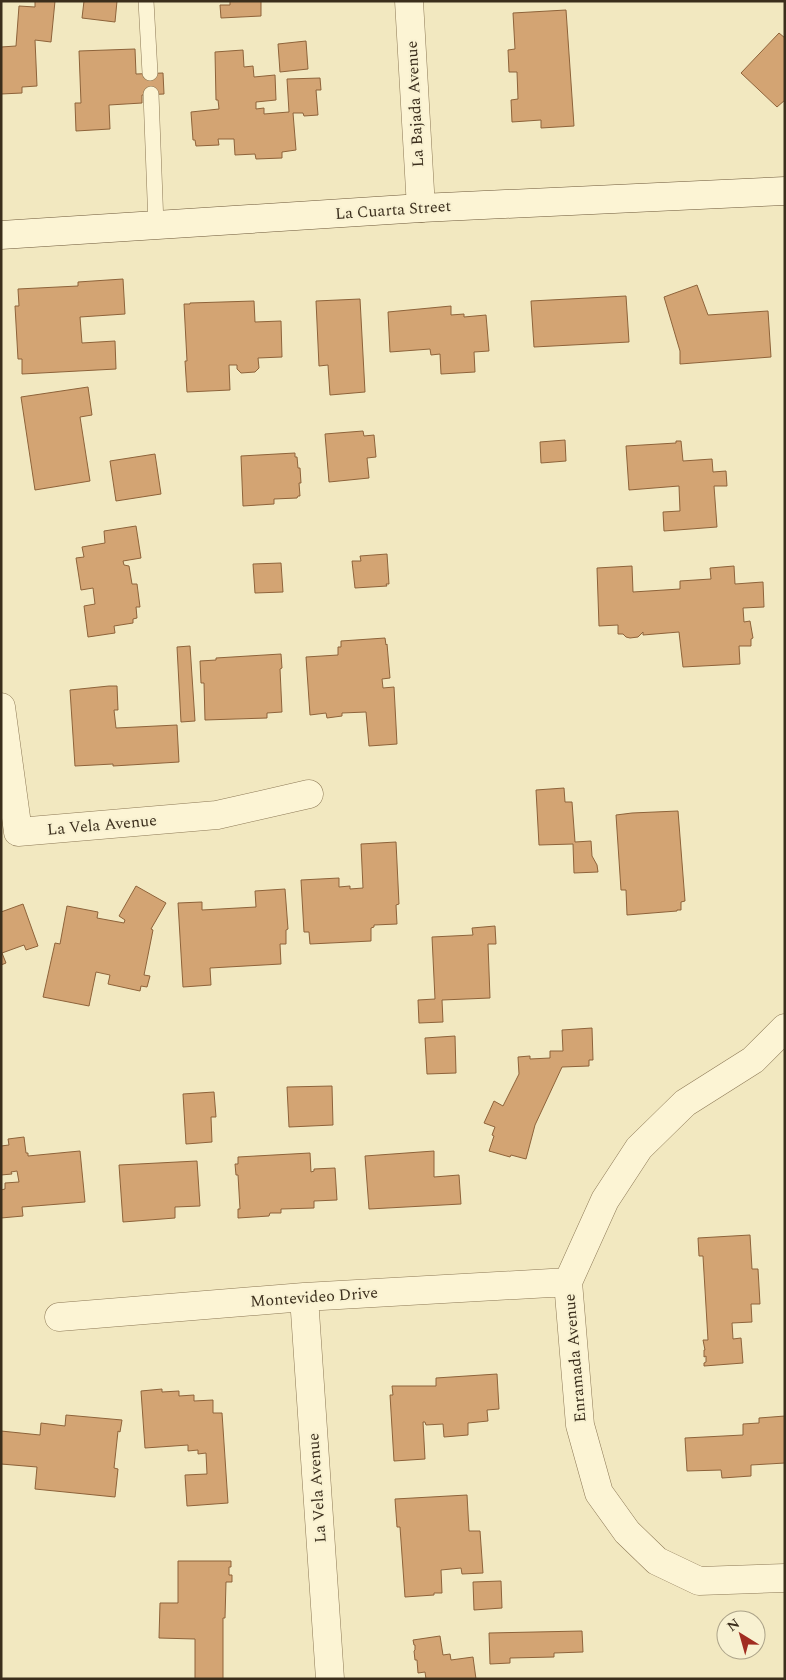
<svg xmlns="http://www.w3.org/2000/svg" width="786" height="1680" viewBox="0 0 786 1680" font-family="Spectral,serif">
<rect width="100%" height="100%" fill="#f2e8c0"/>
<path fill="#d3a473" stroke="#8e633a" d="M35 1H55L51 42 35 40 37 86 22 87V93L1 94V47L16 46 19 6 35 7Z
M84 1H117L115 22 82 18Z
M230 1H261V16L221 18 220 5H230Z
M566 10 574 126 541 128V120L512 122 511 100 518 99 517 72H509L508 50 515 49 513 13Z
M779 33 785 38V100L777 107 741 73Z
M306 41 308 69 280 72 278 44Z
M135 49 136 74 163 73 164 94 142 95V103L109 105 110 129 76 131 75 103H81L79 51Z
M243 50 244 67 253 66 254 77 275 75 276 100 256 102V109L264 108V114L289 112 287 79 320 78 321 90H316L318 115 304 116 303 113H293L296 150 282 152V158L256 159 255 154 235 155 234 139H218L219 145 196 146 195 140H193L191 112 219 109 218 100H216L215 52Z
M123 279 125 314 80 317 82 343 115 341 116 369 22 374V359H18L15 306H19L18 289 78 286V282Z
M697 285 708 315 768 311 771 357 680 364V351L664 297Z
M626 296 629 342 534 347 531 301Z
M360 299 365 392 330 395 328 365 319 366 316 301Z
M254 301 255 322 281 321 282 357 258 358 259 368 255 372 241 373 237 369V365H229L230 390 187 392 185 361H187L184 304H190V303Z
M451 306V315L464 314V317L486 315 489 351 474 352 475 372 441 374 440 354 431 355 430 349 390 352 388 312Z
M88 387 92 415 80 417 90 481 35 490 21 397Z
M363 431 364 436 374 435 376 457 367 458 369 478 329 482 325 434Z
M565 440 566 461 541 463 540 442Z
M676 441H681L683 461 712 459 713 472 726 471 727 486H714L717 527 664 531 663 512 680 511 679 486 629 490 626 446 676 443Z
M295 453V457H297L298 468H300L301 483H299L300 496H298L297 498 274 499V504L243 506 241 456Z
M155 454 161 494 116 501 110 461Z
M136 526 141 558 123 561 124 565 129 566 132 584H137L140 607H136L137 618 133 619V623L114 626 115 633 88 637 84 606 95 604 93 588 81 590 76 558 84 557 82 547 105 543 104 531Z
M387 554 389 584H386L387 586 355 588 352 561H361L360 556Z
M281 563 283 592 255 593 253 564Z
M632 566 633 592 680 589V581L711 579 710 568 734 566 735 584 763 582 764 607 743 608 744 622 750 621 753 638 751 639V646H739L740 664 683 667 679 632 643 635V632L638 637 630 638 626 637 623 634H618V625L599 626 597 568Z
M385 638 386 645 387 644 390 678 382 679 383 688 394 687 397 744 369 746 366 712 342 713V716L327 718 326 713 310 715 306 657 338 655V647H341V641Z
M190 646 195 721 181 722 177 647Z
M281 654 282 668 280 669 282 712 267 713V718L205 720 204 683H201L200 661 216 660V658Z
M109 686H117L118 710H114L116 728 177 725 179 762 113 766V764L75 766 70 690Z
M564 788 565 802H572L575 842 591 841 592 856 597 865 598 872 574 873 573 844 539 845 536 790Z
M678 811 685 901 681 902V910H677V911L627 915 626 890H621L616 815 632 813Z
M396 842 399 904 396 905 397 924 374 925V927L371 928V941L310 944 309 932H304L301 880 339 878V887L350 886V889L363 888 361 844Z
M136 886 166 903 151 929 153 930 144 975 150 976 147 987 141 986 140 991 108 984 110 975 96 972 89 1006 43 997 55 943 60 944 67 906 98 912 97 918 124 923 125 920 119 916Z
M285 889 288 929 286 930V944H280L281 964 210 968 211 985 183 987 178 903 202 902V910L256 907 255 891Z
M23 904 38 946 26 950 24 945 2 953 6 963 1 965V912Z
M495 926 496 944H488L490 998 442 1000 443 1022 419 1023 418 1000 435 999 432 937 473 935 472 928Z
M592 1028 593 1060H589V1066L562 1067 535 1125 526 1159 511 1155 510 1157 489 1151 494 1136 492 1135 495 1127 484 1123 494 1101 503 1106 519 1074 518 1057 530 1056V1059L550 1058V1051H563L562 1030Z
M455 1036 456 1073 427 1074 425 1038Z
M332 1086 333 1125 289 1127 287 1087Z
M214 1092 216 1117H211L212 1142 186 1144 183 1094Z
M24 1137 26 1153H28V1156L80 1151 85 1202 22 1207 23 1216 1 1218V1190L5 1189V1183L19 1182 17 1171 11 1172 12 1174 1 1175V1146L9 1145 8 1139Z
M434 1151V1177L459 1175 461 1204 369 1209 365 1156Z
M310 1153 311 1172 314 1171V1169L335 1168 337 1200 314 1201V1208L281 1209V1213H270L269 1216 238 1218V1209H240L238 1175H236L235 1164H238V1157Z
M197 1161 200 1206 175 1207V1218L123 1222 119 1165Z
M750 1235 752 1269H758L760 1304H751L752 1322 732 1323 733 1339 741 1338 743 1363 704 1366V1363L706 1362V1356L704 1357V1350H705L703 1340H708L703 1256H699L698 1238Z
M497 1374 499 1409 487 1410 488 1421 468 1423V1435L444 1437 443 1424 426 1425 425 1422H423L425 1459 394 1461 390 1395H393L392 1386H436V1378Z
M162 1389V1392L179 1391V1396L194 1395V1401L213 1400V1413H222L228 1503 187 1506 185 1475 207 1474 206 1453 198 1454V1450L188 1451V1445L145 1448 141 1391Z
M66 1415 122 1420 120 1432 118 1431 114 1468 118 1469 115 1497 35 1489 37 1467 1 1464V1431L40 1435 41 1423 65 1426Z
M785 1416V1463L751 1465V1476L722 1478 721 1470 687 1471 685 1438 743 1435V1424L759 1423V1418Z
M467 1495 469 1531H480L483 1573 462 1574 461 1568 441 1570 442 1593H434V1595L405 1597 400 1527H397L395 1499Z
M178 1561H231V1567H229V1575H232V1582H226L225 1618H223V1679H195V1639L159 1638 160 1603H178Z
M501 1581 502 1608 474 1610 473 1582Z
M582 1631 583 1652 554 1653V1657L510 1658V1663L490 1664 489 1633Z
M440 1636 443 1655 450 1654 451 1660 473 1657 476 1679H426L425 1672 418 1673 417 1660H415L414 1651 415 1650V1645H414L413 1640Z"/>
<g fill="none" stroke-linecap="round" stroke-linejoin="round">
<g stroke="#8d7956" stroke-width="16">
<path id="lane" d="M146 1 150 73
M151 94 156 225"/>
</g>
<g stroke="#8d7956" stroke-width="29">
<path id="street" d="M409 1 421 208
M1 707 18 832 217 815 309 794
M785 1028 753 1060 685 1103 639 1148 605 1200 568 1282 580 1425 599 1493 627 1532 657 1561 699 1581 785 1578
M304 1297 330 1679
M59 1317 304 1297 568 1282"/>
</g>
<g stroke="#6e593a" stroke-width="29">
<path id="secondary" d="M1 235 421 208 785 191"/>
</g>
<use href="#lane" stroke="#fcf4d4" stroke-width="15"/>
<use href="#street" stroke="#fcf4d4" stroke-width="28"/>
<use href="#secondary" stroke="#fcf4d4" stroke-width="28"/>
</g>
<g text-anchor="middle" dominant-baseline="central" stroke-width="4" stroke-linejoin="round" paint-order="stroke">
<g font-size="16" fill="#3b2e1c" stroke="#f8f1d1">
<text transform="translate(415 104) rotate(-93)">La Bajada Avenue</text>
<text transform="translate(393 210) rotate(-4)">La Cuarta Street</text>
<text transform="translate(102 825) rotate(-5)">La Vela Avenue</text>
<text transform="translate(314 1297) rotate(-4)">Montevideo Drive</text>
<text transform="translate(575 1358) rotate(-95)">Enramada Avenue</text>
<text transform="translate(317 1488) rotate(-94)">La Vela Avenue</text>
</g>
</g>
<rect width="786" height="1680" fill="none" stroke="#3b2e1c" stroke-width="5"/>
<g transform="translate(741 1635) rotate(323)"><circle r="24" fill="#f8f1d1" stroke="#aca389"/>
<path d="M0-4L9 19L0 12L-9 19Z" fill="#a12d21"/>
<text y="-8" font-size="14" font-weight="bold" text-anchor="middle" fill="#3b2e1c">N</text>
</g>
</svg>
